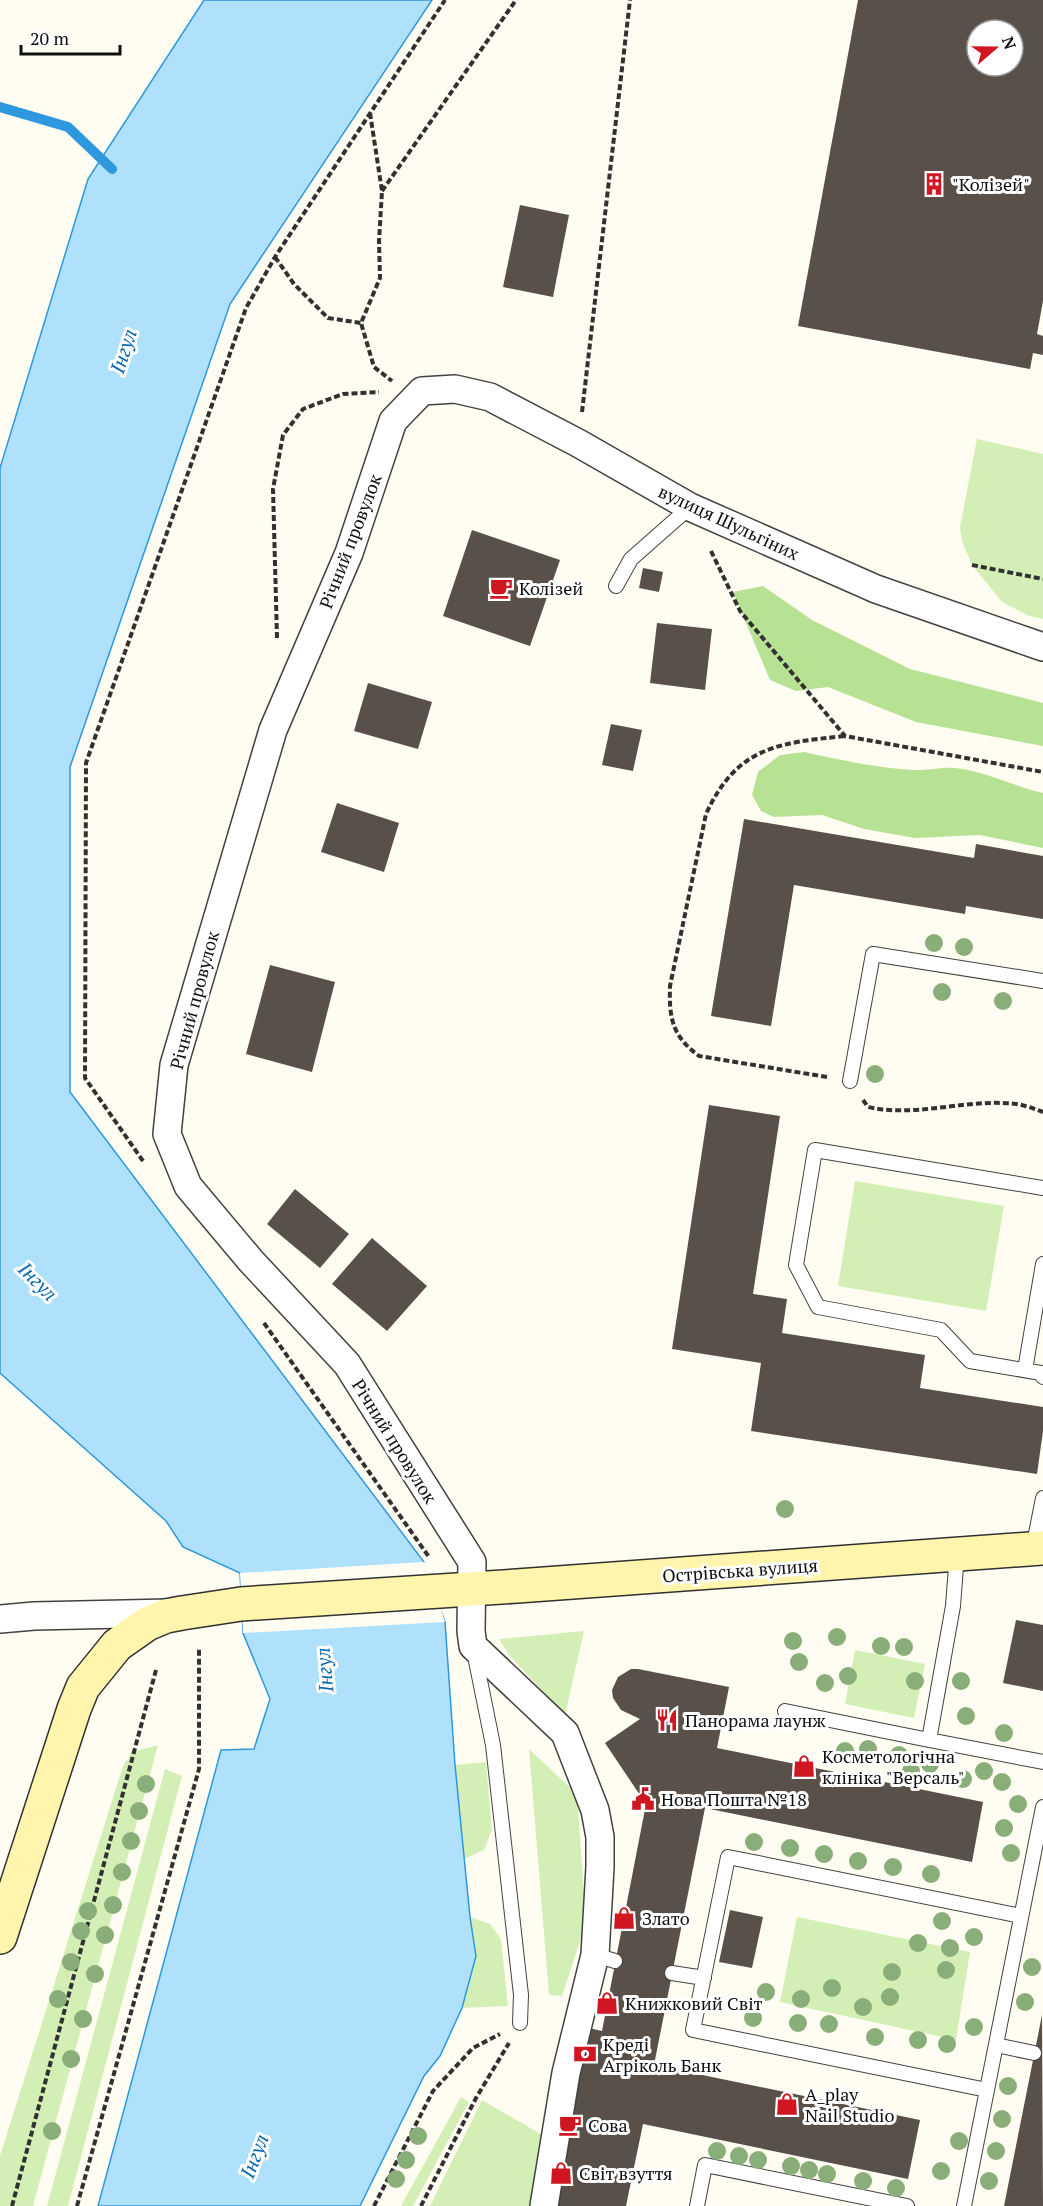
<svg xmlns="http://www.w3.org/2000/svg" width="1043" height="2206" viewBox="0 0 1043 2206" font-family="'PT Serif',serif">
<rect width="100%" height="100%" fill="#fffcf1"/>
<path fill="#d4efb5" d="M977 439 1043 454V619L1029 616 1002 602 972 565 962 541 960 527Z
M855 1181 1004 1206 986 1311 838 1286Z
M584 1631 565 1715 509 1655 499 1639Z
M855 1650 925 1664 914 1718 845 1704Z
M158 1745 33 2206H0V2156L123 1766 132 1752Z
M529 1749 577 1794 586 1923 562 1996 549 1995Z
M486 1762 492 1830 484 1850 464 1859 455 1765Z
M165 1769 182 1776 68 2206H47Z
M470 1917 490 1924 501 1939 508 2006 462 2008 476 1956Z
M797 1917 970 1952 956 2040 780 2002Z
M461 2097 469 2102 413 2206H401Z
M482 2100 544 2136 530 2206H430Z"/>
<path fill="#b7e293" d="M763 586 812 620 910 669 1043 703V746L916 722 828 687 796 691 770 680 733 592Z
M804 752C840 760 877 768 913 770 927 771 941 767 955 768 985 771 1013 786 1043 793V848L980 835 915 838 864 829 822 815 774 817 761 811 752 795 758 772 780 755Z"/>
<path fill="#afe1fd" stroke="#2d98dd" stroke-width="1.5" d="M204 0H432L230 304 70 767V1092L424 1562 445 1622 455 1765 470 1917 476 1956 462 2008 440 2056 424 2076 360 2206H98L221 1750 254 1749 270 1699 243 1633 240 1573 183 1547 166 1521 0 1373V468L88 179Z"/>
<path fill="#fffcf1" d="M424 1562 428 1565 445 1622 243 1633 240 1573Z"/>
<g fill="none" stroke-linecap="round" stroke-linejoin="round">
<path stroke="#2d98dd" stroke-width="10" d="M0 107 68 127 112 169"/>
</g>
<path fill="#59504a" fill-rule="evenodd" d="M858 0H1043V301L1037 334 1043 336V355L1033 353 1030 369 798 326ZM977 30H1013V66H977Z
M520 205 569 215 553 297 503 287Z
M472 530 560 560 530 646 443 616Z
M643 568 663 572 659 592 639 588Z
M657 623 712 629 705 690 650 683Z
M368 683 432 702 418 749 354 731Z
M611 724 642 730 633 771 602 765Z
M337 803 399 823 384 872 321 852Z
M744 819 974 858 976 844 1043 856V919L966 906 965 914 794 885 771 1026 711 1016Z
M270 965 335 982 312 1072 246 1054Z
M709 1105 780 1116 753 1294 787 1299 782 1333 925 1355 920 1388 1043 1407V1431L1037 1474 751 1431 761 1363 672 1349Z
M295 1189 349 1234 320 1268 267 1224Z
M372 1238 427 1286 387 1331 332 1284Z
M1016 1620 1043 1625V1691L1003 1683Z
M631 1669H638L729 1687 717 1748 983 1802 972 1862 705 1808 654 2065 920 2120 908 2179 643 2124 626 2206H554L589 2028 602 2031 646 1804 605 1743 640 1719 621 1710 613 1698 612 1690 618 1677Z
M730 1910 763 1917 752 1968 719 1962Z
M1042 2015 1043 2206H1004Z"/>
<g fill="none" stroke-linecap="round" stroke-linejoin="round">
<g stroke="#424242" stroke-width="16">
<path id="lane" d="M616 586 631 559 690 507
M850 1081 873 954 1043 981
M1043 1188 815 1150 796 1265 818 1307 941 1330 970 1361 1041 1373 1043 1377
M1025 1370 1043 1264
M1033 1549 1043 1498
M957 1553 953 1606 929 1740 1043 1762
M474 1651 493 1745 521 1995 520 2023
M785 1711 929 1740
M595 1955 615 1961
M672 1973 704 1978
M996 2045 1034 2053
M987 2090 693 2030 728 1857 1021 1916
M697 2206 705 2165 907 2206
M964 2206 1043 1807"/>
</g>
<g stroke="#424242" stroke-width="30">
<path id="street" d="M0 1619 34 1616 169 1613
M544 2206 566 2073 595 1955 600 1867V1837L595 1810 565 1733 473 1646 471 1631 472 1562 347 1364 251 1261 188 1186 167 1134 174 1065 273 730 349 553 393 421 422 391 455 389 490 397 578 443 690 507 876 589 1043 647"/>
</g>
<g stroke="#313131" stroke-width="36">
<path id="secondary" d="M0 1937 74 1709 83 1687 117 1645 147 1624 166 1616 182 1613 241 1604 517 1586 1043 1548"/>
</g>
<path stroke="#313131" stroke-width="4" stroke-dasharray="6 3" stroke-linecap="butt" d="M370 113 382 191 379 241 380 278 361 323 374 367 392 381
M382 191 516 0
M275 257 294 284 328 318 361 323
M582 412 630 0
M711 551 740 611 845 736 1043 772
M972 565 1043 579
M277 638 273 489 283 435 303 409 343 394 379 392
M827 1077 699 1056C672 1036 669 1018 670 986L706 814C737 747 777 743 845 736
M863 1100 868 1107C917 1118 967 1098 1016 1104 1025 1105 1034 1109 1043 1112
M143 1161 85 1078 86 763 246 308 275 257 445 0
M264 1323 429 1557
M12 2206 156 1670
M77 2206 199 1769V1647
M374 2206 433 2091 473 2048 500 2034
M421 2206 476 2098 509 2043"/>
<use href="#lane" stroke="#fff" stroke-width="14"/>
<use href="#street" stroke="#fff" stroke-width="27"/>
<use href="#secondary" stroke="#fff5ac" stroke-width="33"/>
</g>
<g fill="#8aae79">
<circle cx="934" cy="943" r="9"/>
<circle cx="964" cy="947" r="9"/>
<circle cx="942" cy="992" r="9"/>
<circle cx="1003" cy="1001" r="9"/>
<circle cx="875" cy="1074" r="9"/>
<circle cx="785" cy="1509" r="9"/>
<circle cx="837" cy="1637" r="9"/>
<circle cx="793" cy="1641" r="9"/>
<circle cx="881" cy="1646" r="9"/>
<circle cx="904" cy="1647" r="9"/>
<circle cx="799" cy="1662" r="9"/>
<circle cx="848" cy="1676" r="9"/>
<circle cx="915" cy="1681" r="9"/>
<circle cx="961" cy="1681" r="9"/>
<circle cx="825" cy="1683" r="9"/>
<circle cx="966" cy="1716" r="9"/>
<circle cx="1004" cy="1733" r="9"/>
<circle cx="868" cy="1749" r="9"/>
<circle cx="845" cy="1751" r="9"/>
<circle cx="899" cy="1755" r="9"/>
<circle cx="930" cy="1764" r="9"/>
<circle cx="911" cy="1771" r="9"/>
<circle cx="984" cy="1771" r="9"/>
<circle cx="963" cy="1779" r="9"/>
<circle cx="1002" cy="1782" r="9"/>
<circle cx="146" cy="1784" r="9"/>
<circle cx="1018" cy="1804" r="9"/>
<circle cx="139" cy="1811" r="9"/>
<circle cx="1004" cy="1828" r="9"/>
<circle cx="131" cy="1841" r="9"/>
<circle cx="754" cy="1842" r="9"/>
<circle cx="790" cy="1848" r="9"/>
<circle cx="1011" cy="1853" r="9"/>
<circle cx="824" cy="1854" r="9"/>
<circle cx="858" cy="1861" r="9"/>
<circle cx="893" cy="1867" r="9"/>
<circle cx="122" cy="1872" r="9"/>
<circle cx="931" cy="1874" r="9"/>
<circle cx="113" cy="1905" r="9"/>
<circle cx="88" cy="1911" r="9"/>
<circle cx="942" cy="1921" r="9"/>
<circle cx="81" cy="1931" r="9"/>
<circle cx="105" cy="1935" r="9"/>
<circle cx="974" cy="1937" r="9"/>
<circle cx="918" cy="1943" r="9"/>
<circle cx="950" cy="1948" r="9"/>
<circle cx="71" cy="1962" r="9"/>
<circle cx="1032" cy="1967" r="9"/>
<circle cx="946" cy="1970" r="9"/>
<circle cx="892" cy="1972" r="9"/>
<circle cx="95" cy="1974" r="9"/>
<circle cx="832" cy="1988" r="9"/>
<circle cx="766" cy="1992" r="9"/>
<circle cx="890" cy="1997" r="9"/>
<circle cx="58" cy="1999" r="9"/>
<circle cx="801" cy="1999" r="9"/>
<circle cx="1025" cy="2002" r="9"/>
<circle cx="863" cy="2007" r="9"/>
<circle cx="753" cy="2018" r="9"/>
<circle cx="83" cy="2019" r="9"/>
<circle cx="798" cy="2023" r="9"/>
<circle cx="829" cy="2024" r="9"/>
<circle cx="974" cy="2027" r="9"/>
<circle cx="875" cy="2037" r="9"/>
<circle cx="918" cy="2040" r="9"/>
<circle cx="947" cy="2044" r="9"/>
<circle cx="71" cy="2059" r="9"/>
<circle cx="1008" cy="2086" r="9"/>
<circle cx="1002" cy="2119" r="9"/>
<circle cx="52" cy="2131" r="9"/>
<circle cx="418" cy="2136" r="9"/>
<circle cx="959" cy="2141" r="9"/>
<circle cx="717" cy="2151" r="9"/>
<circle cx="996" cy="2151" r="9"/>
<circle cx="739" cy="2156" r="9"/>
<circle cx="406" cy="2160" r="9"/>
<circle cx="758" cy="2160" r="9"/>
<circle cx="791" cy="2166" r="9"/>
<circle cx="809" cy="2170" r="9"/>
<circle cx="941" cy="2171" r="9"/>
<circle cx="827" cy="2174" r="9"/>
<circle cx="396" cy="2179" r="9"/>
<circle cx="863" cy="2181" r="9"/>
<circle cx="989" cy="2181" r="9"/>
<circle cx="896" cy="2188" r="9"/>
</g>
<defs>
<g id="building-bare" transform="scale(1.8)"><path d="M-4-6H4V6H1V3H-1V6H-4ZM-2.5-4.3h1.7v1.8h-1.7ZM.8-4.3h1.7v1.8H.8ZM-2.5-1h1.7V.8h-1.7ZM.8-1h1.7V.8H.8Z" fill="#d01620" stroke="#fff" stroke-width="2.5" paint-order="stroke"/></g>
<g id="cafe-bare" transform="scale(1.8)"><path d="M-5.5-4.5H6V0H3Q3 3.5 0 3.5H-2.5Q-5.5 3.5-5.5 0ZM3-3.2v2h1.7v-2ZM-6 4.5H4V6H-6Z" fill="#d01620" stroke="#fff" stroke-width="2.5" paint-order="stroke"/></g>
<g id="restaurant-bare" transform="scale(1.8)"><path d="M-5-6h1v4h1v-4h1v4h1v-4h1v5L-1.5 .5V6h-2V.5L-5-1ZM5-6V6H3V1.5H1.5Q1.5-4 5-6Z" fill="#d01620" stroke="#fff" stroke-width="2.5" paint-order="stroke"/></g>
<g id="shop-bare" transform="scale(1.8)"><path d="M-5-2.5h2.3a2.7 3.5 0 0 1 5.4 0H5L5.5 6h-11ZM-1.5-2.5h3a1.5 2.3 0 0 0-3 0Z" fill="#d01620" stroke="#fff" stroke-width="2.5" paint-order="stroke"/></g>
<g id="civic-bare" transform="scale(1.8)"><path d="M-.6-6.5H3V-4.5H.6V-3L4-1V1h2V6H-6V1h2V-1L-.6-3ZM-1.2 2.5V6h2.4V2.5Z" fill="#d01620" stroke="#fff" stroke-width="2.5" paint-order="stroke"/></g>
<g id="bank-bare" transform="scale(1.8)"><path d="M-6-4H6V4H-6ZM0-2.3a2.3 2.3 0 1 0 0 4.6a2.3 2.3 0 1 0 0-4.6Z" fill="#d01620" stroke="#fff" stroke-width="2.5" paint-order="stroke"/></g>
</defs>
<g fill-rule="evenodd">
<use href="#building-bare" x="934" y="184"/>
<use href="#cafe-bare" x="501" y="588"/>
<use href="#restaurant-bare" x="667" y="1720"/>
<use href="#shop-bare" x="804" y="1766"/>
<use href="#civic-bare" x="643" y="1799"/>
<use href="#shop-bare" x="624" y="1918"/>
<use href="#shop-bare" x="607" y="2003"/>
<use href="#bank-bare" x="585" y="2054"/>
<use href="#shop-bare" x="787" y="2104"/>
<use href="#cafe-bare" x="570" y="2125"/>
<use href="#shop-bare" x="561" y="2173"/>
</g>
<g text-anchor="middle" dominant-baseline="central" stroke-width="6" stroke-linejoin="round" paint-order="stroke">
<g font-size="18" fill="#0f0f0f" stroke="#fff" text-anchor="start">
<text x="952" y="184">"Колізей"</text>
<text x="519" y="588">Колізей</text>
<text x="685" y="1720">Панорама лаунж</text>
<text x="822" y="1756">Косметологічна<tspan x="822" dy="21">клініка "Версаль"</tspan></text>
<text x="661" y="1799">Нова Пошта №18</text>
<text x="642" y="1918">Злато</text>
<text x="625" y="2003">Книжковий Світ</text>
<text x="603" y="2044">Креді<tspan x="603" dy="21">Агріколь Банк</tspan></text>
<text x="805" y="2094">A_play<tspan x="805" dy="21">Nail Studio</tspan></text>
<text x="588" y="2125">Сова</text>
<text x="579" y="2173">Світ взуття</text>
</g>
<g font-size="18" fill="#0f0f0f" stroke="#fff">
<text transform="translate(729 522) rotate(25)">вулиця Шульгіних</text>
<text transform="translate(350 541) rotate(-69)">Річний провулок</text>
<text transform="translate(194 1000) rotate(-75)">Річний провулок</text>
<text transform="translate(395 1441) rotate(58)">Річний провулок</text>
<text transform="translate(740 1570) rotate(-4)">Острівська вулиця</text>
</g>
<g font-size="20" font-style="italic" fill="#0969b1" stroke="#fff">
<text transform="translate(123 351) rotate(-72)">Інгул</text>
<text transform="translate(38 1281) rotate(45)">Інгул</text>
<text transform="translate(324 1670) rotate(-95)">Інгул</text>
<text transform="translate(254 2156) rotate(-69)">Інгул</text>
</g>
</g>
<g transform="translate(995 48) rotate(70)"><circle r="28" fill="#ffffff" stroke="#9f9f9f" stroke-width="1.5"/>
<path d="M0-4.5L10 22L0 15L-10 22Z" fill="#d01620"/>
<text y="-9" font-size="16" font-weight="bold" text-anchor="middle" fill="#0f0f0f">N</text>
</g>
<path d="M21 45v9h99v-9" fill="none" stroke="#0f0f0f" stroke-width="3"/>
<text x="30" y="45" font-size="18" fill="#0f0f0f" stroke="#ffffff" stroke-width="4.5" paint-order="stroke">20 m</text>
</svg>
